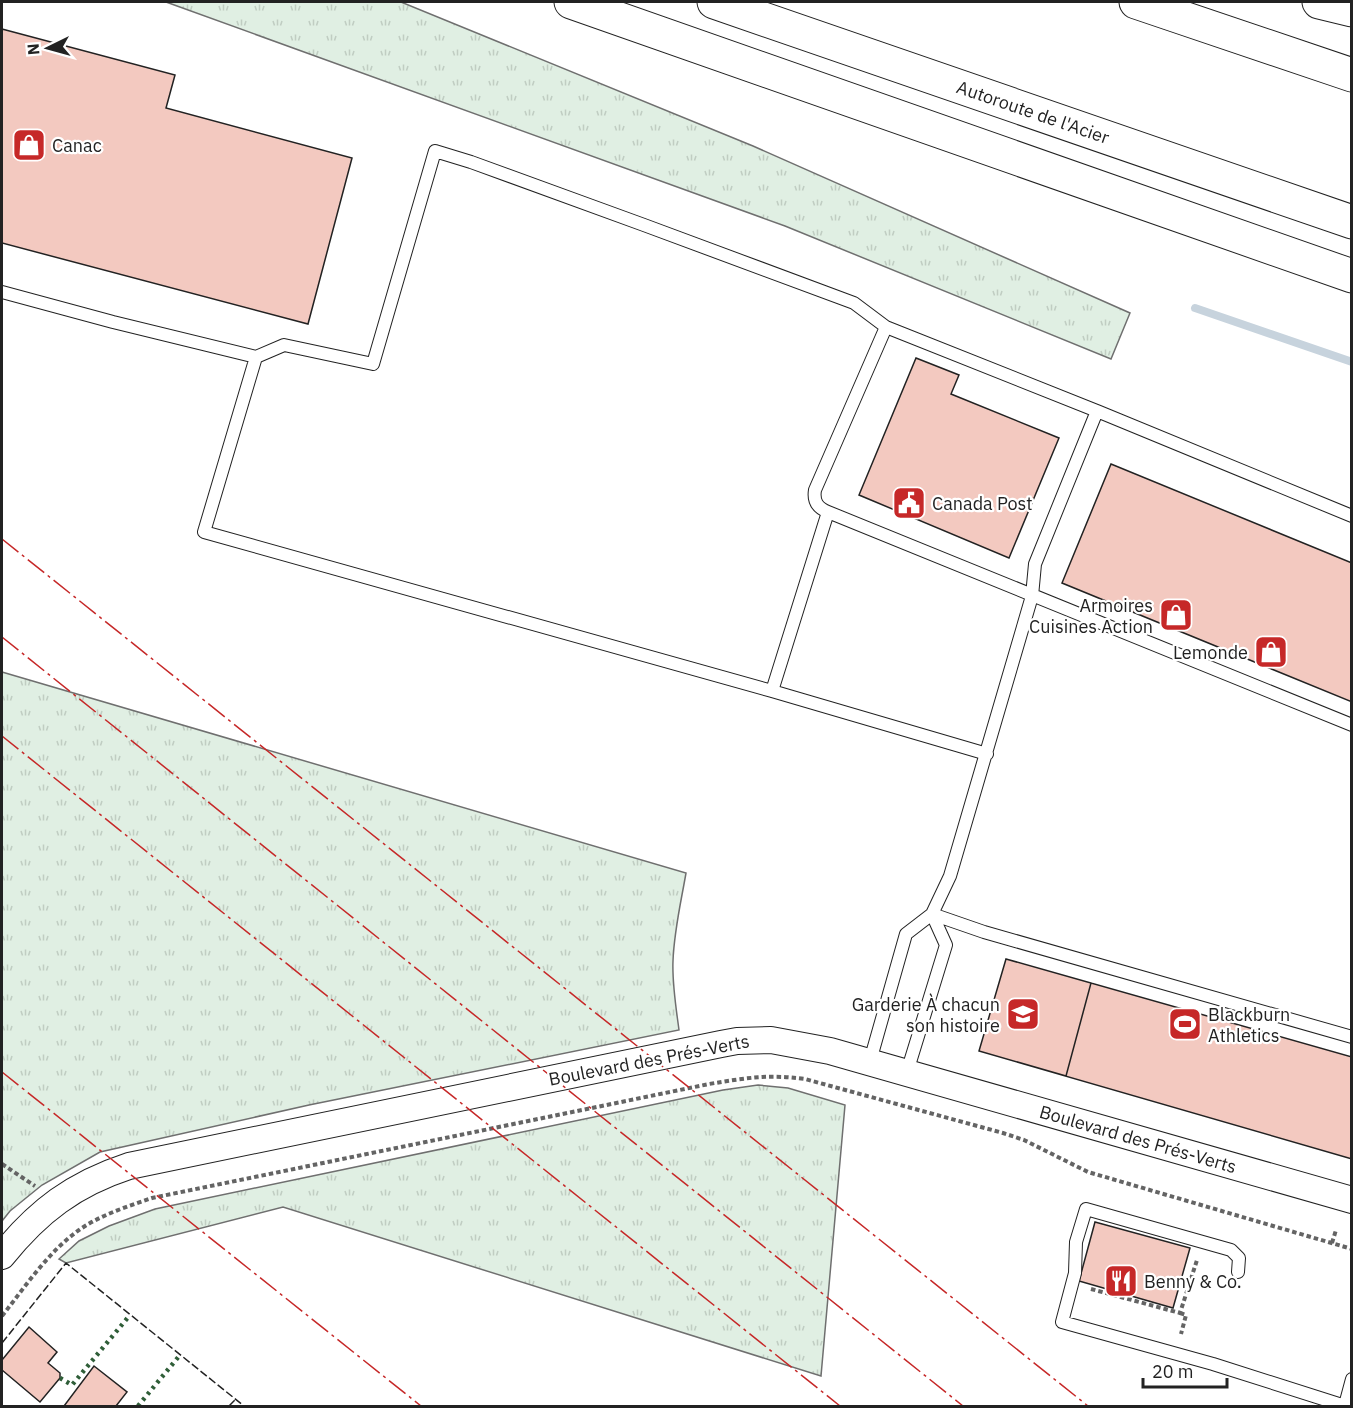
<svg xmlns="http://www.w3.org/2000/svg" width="1353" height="1408" viewBox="0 0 1353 1408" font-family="'IBM Plex Sans',sans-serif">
<defs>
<pattern id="grass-tufts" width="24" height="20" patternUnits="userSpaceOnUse" patternTransform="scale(1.5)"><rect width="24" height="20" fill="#e0efe3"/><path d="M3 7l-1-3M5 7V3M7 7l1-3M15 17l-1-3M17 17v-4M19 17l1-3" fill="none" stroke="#c0cdc2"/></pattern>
</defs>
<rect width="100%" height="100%" fill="#fff"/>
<path fill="url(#grass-tufts)" stroke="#6f6f6f" stroke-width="1.5" d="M166 2H401L753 146 1130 313 1111 359 785 226Z
M2 672 686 873C681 902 674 931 673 961 672 984 676 1007 679 1030L309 1105 100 1152 42 1185 10 1211 2 1221Z
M758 1085 788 1088 845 1105 821 1376 283 1207 66 1263 59 1259 79 1241 109 1226 155 1209 723 1090Z"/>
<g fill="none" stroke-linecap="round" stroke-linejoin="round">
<path stroke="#c7d3dd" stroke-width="8" d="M1195 308 1352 362"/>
</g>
<path fill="#f3c9c0" stroke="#222" stroke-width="1.5" d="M2 29 175 75 166 108 352 158 308 324 2 243Z
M916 358 959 375 951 394 1059 438 1009 558 859 495Z
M1111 464 1352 563V702L1062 583Z
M1006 959 1352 1057V1159L979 1051Z
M1006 959 1091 983 1066 1076 979 1051Z
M1095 1222 1190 1248 1173 1308 1079 1281Z
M29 1327 57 1352 48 1363 60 1373V1378L40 1402 2 1370V1360Z
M94 1366 127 1392 116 1406H64Z"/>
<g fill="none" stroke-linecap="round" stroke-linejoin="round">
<g stroke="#222" stroke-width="14">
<path id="lane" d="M2 292 113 322 256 357 284 345 373 364 435 151 471 162 644 225 854 303 886 327 1097 411
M256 357 204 532 772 691 987 754
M828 512 1352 725
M772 691 828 512C818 508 813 502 815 490L886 327
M932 914 984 932 1352 1037
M870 1061 906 934 932 914 950 876 1032 596 1035 564 1097 411 1352 516
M907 1072 946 945 932 914
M1238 1272 1239 1258 1231 1250 1086 1209 1076 1242 1075 1273 1062 1322 1213 1364 1345 1406
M1350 1406 1345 1405 1352 1379"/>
</g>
<g stroke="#222" stroke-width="28">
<path id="street" d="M2 1256C38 1211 74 1184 129 1166L721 1044 737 1041 771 1040 830 1051 1352 1200"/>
</g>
<g stroke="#222" stroke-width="35">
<path id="highway" d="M571 2 1352 276
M714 2 1352 222
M1136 2 1352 75
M1319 2 1352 10"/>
</g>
<path stroke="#646464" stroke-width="4" stroke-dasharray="4.5 3" stroke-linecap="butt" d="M2 1164 35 1186
M1332 1243 1336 1230
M1091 1289 1180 1313 1197 1260
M1180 1313 1186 1315 1181 1334
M2 1316C25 1287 46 1255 75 1233 97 1216 126 1207 152 1198L709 1084C746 1078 768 1074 805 1079L1003 1133 1024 1140 1088 1172 1352 1249"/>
<use href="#lane" stroke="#fff" stroke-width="12"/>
<use href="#street" stroke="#fff" stroke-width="26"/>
<use href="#highway" stroke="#fff" stroke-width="33"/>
<path stroke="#2f5e38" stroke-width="4.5" stroke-dasharray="3 4.5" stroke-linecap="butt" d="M60 1378 72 1385 130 1315
M138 1406 180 1355"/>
<path stroke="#222" stroke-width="1.5" stroke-dasharray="8 3" stroke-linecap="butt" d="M2 1343 66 1263 244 1406
M229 1406 235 1400"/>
<path stroke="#c62828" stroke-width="1.5" stroke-dasharray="21 4.5 3 4.5" stroke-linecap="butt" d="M2 539 1088 1406
M2 637 963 1406
M2 736 840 1406
M2 1072 421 1406"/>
</g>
<defs>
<g id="shop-square" transform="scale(1.725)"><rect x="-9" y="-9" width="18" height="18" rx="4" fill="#c62828" stroke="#fff"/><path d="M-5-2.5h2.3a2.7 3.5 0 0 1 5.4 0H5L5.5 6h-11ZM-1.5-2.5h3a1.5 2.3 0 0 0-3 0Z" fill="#fff"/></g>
<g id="civic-square" transform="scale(1.725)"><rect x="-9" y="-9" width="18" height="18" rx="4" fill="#c62828" stroke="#fff"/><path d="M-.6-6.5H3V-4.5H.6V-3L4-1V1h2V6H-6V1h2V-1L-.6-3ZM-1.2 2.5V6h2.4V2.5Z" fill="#fff"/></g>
<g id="school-square" transform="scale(1.725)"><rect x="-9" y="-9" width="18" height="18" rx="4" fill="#c62828" stroke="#fff"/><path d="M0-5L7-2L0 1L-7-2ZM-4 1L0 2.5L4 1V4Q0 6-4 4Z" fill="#fff"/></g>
<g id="stadium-square" transform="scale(1.725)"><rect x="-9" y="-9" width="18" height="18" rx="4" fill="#c62828" stroke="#fff"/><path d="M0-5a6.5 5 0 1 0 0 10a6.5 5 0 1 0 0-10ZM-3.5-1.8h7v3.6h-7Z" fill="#fff"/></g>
<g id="restaurant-square" transform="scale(1.725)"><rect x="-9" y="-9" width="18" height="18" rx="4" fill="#c62828" stroke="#fff"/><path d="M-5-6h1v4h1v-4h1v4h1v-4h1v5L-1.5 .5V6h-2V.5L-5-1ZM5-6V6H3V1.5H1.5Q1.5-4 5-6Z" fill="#fff"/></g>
</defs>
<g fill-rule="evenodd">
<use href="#shop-square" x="29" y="145"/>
<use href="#civic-square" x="909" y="503"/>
<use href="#shop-square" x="1176" y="615"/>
<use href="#shop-square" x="1271" y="652"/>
<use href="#school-square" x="1023" y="1014"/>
<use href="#stadium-square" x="1185" y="1024"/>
<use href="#restaurant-square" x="1121" y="1281"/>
</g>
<g text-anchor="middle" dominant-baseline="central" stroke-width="4.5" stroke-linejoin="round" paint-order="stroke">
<g font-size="18" fill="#222" stroke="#fff">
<text transform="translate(1033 112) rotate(19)">Autoroute de l'Acier</text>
<text transform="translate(649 1060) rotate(-11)">Boulevard des Prés-Verts</text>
<text transform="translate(1138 1139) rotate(16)">Boulevard des Prés-Verts</text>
</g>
<g font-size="18" fill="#222" stroke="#fff" text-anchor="start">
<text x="52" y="145">Canac</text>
<text x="932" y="503">Canada Post</text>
<text x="1153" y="605" text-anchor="end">Armoires<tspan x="1153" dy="21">Cuisines Action</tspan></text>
<text x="1248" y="652" text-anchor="end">Lemonde</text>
<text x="1000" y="1004" text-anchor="end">Garderie À chacun<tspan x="1000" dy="21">son histoire</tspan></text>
<text x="1208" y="1014">Blackburn<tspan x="1208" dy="21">Athletics</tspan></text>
<text x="1144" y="1281">Benny &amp; Co.</text>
</g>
</g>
<rect width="1353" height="1408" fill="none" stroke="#222222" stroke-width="6"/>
<g transform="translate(48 48) rotate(265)" stroke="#ffffff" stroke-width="4.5" paint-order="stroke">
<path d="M0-4.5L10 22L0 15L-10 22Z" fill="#222222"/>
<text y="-9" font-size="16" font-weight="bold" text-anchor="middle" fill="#222222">N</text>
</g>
<path d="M1143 1378v9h84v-9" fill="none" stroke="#222222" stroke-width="3"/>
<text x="1152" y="1378" font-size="18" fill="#222222" stroke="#ffffff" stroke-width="4.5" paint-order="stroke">20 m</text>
</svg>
